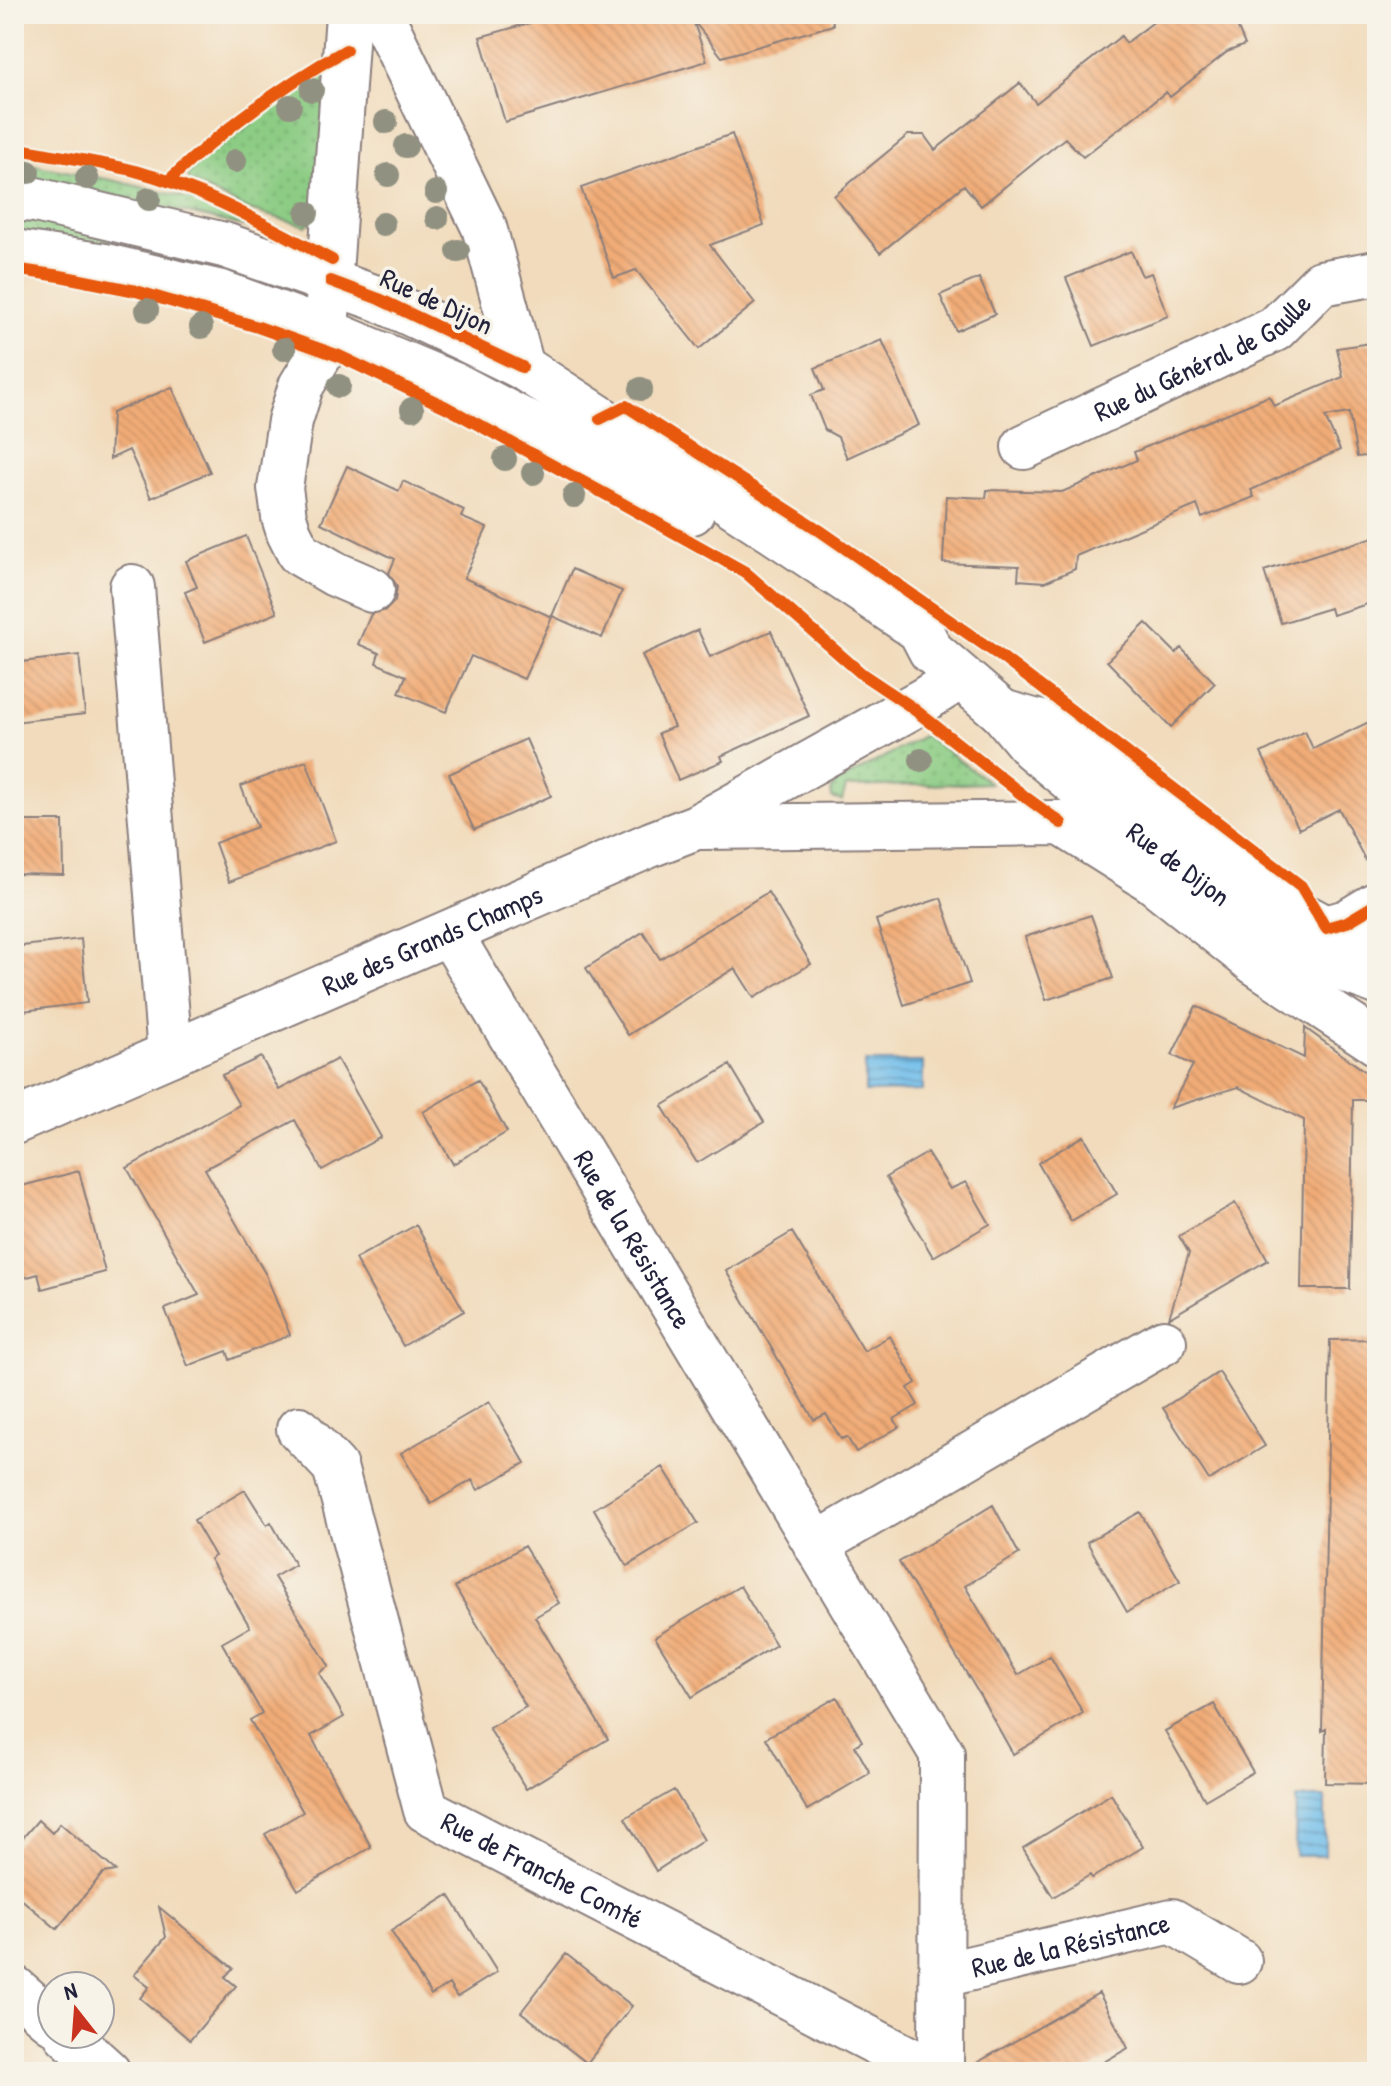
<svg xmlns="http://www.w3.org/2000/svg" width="1391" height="2086" viewBox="0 0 1391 2086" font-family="'Patrick Hand',sans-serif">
<defs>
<pattern id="green-dots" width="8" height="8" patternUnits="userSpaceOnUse" patternTransform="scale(2)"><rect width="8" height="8" fill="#8ccc84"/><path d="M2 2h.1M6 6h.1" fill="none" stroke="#78af73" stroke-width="1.8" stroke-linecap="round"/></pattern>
<pattern id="water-rules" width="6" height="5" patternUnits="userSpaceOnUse" patternTransform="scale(2)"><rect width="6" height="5" fill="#70bdea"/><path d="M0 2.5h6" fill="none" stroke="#5c99bf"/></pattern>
<pattern id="building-back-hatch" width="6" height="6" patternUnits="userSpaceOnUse" patternTransform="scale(2)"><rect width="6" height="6" fill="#f1ac77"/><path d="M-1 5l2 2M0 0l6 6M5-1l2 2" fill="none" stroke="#ce9468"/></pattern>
</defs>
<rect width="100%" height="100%" fill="#f7f3e8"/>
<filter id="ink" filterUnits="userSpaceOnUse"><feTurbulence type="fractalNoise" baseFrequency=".0125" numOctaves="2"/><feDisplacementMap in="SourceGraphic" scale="16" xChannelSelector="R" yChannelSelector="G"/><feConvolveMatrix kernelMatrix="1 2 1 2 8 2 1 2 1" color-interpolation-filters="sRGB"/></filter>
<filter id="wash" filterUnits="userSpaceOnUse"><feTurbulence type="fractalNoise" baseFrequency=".006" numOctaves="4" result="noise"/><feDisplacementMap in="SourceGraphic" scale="32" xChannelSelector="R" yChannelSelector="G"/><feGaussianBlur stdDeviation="1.8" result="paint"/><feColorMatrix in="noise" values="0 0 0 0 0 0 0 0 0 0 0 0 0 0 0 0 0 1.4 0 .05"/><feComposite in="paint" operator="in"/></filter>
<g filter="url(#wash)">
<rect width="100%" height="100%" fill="#f1dbbc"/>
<path fill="url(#green-dots)" stroke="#577760" stroke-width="2" d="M326 67 319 214 306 226 249 210 190 182 188 176 193 167Z
M14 161 112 180 192 199 215 207 251 228 104 193 14 178Z
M14 207 319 285 317 305 14 235Z
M925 735 990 783 846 787 842 801 832 798 831 791 834 784Z"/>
<path fill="url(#water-rules)" stroke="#497092" stroke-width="2" d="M865 1062H923V1091L865 1092Z
M1296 1798H1325V1856H1295Z"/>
<g id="blocks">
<path fill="url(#building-back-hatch)" d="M561 14H832L833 25 722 57 693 20 707 61 505 122 480 37Z
M1164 14H1232L1245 45 1227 52 1170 97 1166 92 1083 157 1065 138 981 206 964 185 880 253 834 196 908 135H924L935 150 1020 83 1036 103 1121 36 1126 43Z
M732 134 764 225 710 245 755 303 699 349 636 270 614 278 581 188Z
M1131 251 1142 276 1151 273 1168 316 1094 346 1066 278Z
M979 278 995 314 956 331 940 295Z
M882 340 919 425 847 458 838 437 825 430 811 395 824 390 815 368Z
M1377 342V455L1357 457 1349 413 1325 417 1340 450 1251 490 1254 497 1202 518 1197 505 1076 556 1075 569 1045 582 1018 580 1019 566 943 563 946 496 986 498 987 490 1062 492 1137 460 1134 452 1269 396 1274 406 1343 377 1337 348Z
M172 387 210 472 151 498 129 450 110 459 112 413Z
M347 466 399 491 403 481 464 510 461 517 487 528 464 578 552 617 524 679 471 656 446 712 399 693 406 676 376 663 379 653 358 644 371 614 386 610 395 601 397 586 389 573 395 559 321 523Z
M246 536 277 613 205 642 185 592 197 587 186 561Z
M1377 536V601L1332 615 1330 608 1281 623 1264 571 1342 546V547Z
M572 569 622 591 602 638 552 616Z
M1146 623 1176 653 1181 648 1215 683 1171 727 1107 661Z
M698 630 710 657 771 631 809 716 721 756 723 761 678 780 658 733 674 727 642 655Z
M79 655 85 714 14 722V663Z
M1377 718V879H1375L1339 809 1299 829 1261 753 1305 731 1313 749Z
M526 739 551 796 474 830 449 774Z
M306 761 336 841 229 882 215 843 257 827 241 786Z
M14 821H63L64 875 14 874Z
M768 892 811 964 754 998 735 968 628 1035 586 968 643 932 660 959Z
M941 898 970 983 904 1005 876 920Z
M1091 915 1113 978 1046 1000 1025 937Z
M81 939 87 1003 14 1012V947Z
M1196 1006 1304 1058 1305 1028 1377 1080V1100H1353L1350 1289H1301L1304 1120 1238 1087 1170 1108 1193 1065 1172 1055Z
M261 1057 279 1090 337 1059 381 1137 322 1170 295 1120 205 1169 266 1275 290 1335 230 1360 227 1351 188 1366 165 1309 199 1295 127 1168 239 1105 222 1075Z
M730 1065 764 1122 697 1163 662 1106Z
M478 1080 507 1132 453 1164 423 1112Z
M1084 1136 1117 1194 1071 1221 1038 1163Z
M927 1153 950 1189 966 1182 990 1224 933 1257 886 1177Z
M79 1171 105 1272 42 1289 38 1274 14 1281V1188Z
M1235 1203 1268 1260 1169 1318 1189 1253 1179 1236Z
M416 1225 464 1311 403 1346 355 1259Z
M792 1232 864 1351 890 1336 916 1383 908 1388 918 1405 894 1419 899 1427 856 1452 847 1437 841 1439 826 1414 814 1420 726 1271Z
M1377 1339V1784L1325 1783 1326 1729 1322 1731 1330 1340Z
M1219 1372 1265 1446 1209 1480 1163 1408Z
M489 1402 525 1463 478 1490 472 1480 431 1504 401 1453Z
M663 1467 698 1523 627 1566 594 1509Z
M245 1490 267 1525 271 1522 295 1565 274 1577 329 1666 319 1673 344 1717 311 1736 371 1847 298 1890 265 1834 303 1812 250 1720 262 1713 222 1643 250 1627 210 1559 215 1556 194 1520Z
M993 1505 1019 1554 965 1586 1018 1675 1050 1656 1083 1713 1013 1754 981 1697 899 1562Z
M1140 1512 1180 1581 1127 1612 1087 1542Z
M524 1546 559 1603 535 1617 608 1739 526 1789 489 1728 526 1707 455 1587Z
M740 1586 776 1645 692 1697 655 1637Z
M837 1697 862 1741 855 1746 870 1773 807 1810 766 1738Z
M1214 1704 1253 1772 1205 1800 1165 1731Z
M674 1790 704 1840 656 1871 625 1818Z
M1111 1794 1143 1847 1092 1878 1090 1875 1053 1897 1023 1848Z
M38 1820 52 1833 60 1823 116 1871 103 1873 57 1929 14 1893V1848Z
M449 1895 497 1972 457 1997 449 1984 431 1995 391 1931Z
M159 1907 233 1968 225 1977 236 1986 190 2040 140 1998 149 1987 134 1975 166 1937Z
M566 1954 632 2006 587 2063 521 2012Z
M1099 1993 1128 2048 1086 2072H966V2069Z"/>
</g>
</g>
<g filter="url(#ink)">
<use href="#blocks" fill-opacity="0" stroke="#8a7e7c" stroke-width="2"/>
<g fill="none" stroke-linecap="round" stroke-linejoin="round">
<g stroke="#8a7e7c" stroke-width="48">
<g id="minor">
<path d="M348 14 326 331 323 350 301 386 290 421 280 488 284 517 289 533 299 553 335 574 372 590"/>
<path d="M381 14 484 227 522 367"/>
<path id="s1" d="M14 198 36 200 224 245 379 299 465 339 522 367 788 541 920 630 931 651 1002 712 1032 748 1113 815 1245 913 1312 958 1377 982"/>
<path d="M14 252 105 266 221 293 326 331 459 387 670 498 692 512"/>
<path id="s2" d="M1024 447 1275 329 1321 283 1377 273"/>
<path d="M132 587 170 1054"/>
<path d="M1002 712 1058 728 1162 812 1293 910 1326 928 1366 938 1377 939"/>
<path d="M702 827 1061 823 1153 881 1256 963 1377 1043"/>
<path d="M1326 928 1347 922 1377 904"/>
<path id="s3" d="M450 934 942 1754 941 2072"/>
<path id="s4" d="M14 1122 652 844 696 827 924 700 960 677"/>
<path id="s5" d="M299 1429 335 1467 426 1810 934 2072"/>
<path d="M816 1545 1164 1342"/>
<path id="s6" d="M942 1975 1172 1921 1239 1961"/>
<path d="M14 1988 52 2021"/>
<path d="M66 2034 108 2072"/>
</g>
</g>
<use href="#minor" stroke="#fff" stroke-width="44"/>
<g stroke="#f7f3e8" stroke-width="17">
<path id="cycleway" d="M14 148C54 156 96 161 135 171 205 189 269 227 332 260
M168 181C221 131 281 86 346 50
M14 269 60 276 136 291 258 327 339 356 446 407 616 500 745 572 862 674 910 706 1024 796 1061 823
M331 281 379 299 522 367
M600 419 626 406 819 530 999 655 1301 886 1326 928 1347 922 1377 904"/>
</g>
<use href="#cycleway" stroke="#e8590c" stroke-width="12"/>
</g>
<g fill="#919181">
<circle cx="312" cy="90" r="12"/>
<circle cx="290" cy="106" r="12"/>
<circle cx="386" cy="122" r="12"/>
<circle cx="406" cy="146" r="12"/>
<circle cx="235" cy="161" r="12"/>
<circle cx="28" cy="172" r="12"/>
<circle cx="388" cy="175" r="12"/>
<circle cx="87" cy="178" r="12"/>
<circle cx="436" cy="192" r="12"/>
<circle cx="149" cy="199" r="12"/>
<circle cx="307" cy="213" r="12"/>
<circle cx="437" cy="218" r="12"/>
<circle cx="383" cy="224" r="12"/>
<circle cx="458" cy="251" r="12"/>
<circle cx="147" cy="310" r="12"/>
<circle cx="201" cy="327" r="12"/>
<circle cx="284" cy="349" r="12"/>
<circle cx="339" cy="386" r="12"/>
<circle cx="641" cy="389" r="12"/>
<circle cx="412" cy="409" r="12"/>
<circle cx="505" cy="459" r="12"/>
<circle cx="533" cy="473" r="12"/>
<circle cx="574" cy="496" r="12"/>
<circle cx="921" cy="760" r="12"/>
</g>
</g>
<g text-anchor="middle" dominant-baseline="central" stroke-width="7" stroke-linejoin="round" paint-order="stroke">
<g font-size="28" fill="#22223b" stroke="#f7f3e8">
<text transform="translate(437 301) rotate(25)">Rue de Dijon</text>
<text stroke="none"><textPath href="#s2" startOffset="200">Rue du Général de Gaulle</textPath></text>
<text stroke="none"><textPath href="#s1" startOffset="1366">Rue de Dijon</textPath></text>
<text stroke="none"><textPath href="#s4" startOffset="456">Rue des Grands Champs</textPath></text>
<text stroke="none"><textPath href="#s3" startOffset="356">Rue de la Résistance</textPath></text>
<text stroke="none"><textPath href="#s5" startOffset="538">Rue de Franche Comté</textPath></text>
<text stroke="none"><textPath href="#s6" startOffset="132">Rue de la Résistance</textPath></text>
</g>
</g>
<rect width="1391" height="2086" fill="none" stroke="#f7f3e8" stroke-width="48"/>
<g transform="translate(76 2010) rotate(343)"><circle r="38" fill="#f7f3e8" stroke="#a29fa3" stroke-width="2"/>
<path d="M0-6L14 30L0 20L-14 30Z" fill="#c8321e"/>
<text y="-12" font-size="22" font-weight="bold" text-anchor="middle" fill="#22223b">N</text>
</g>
</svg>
